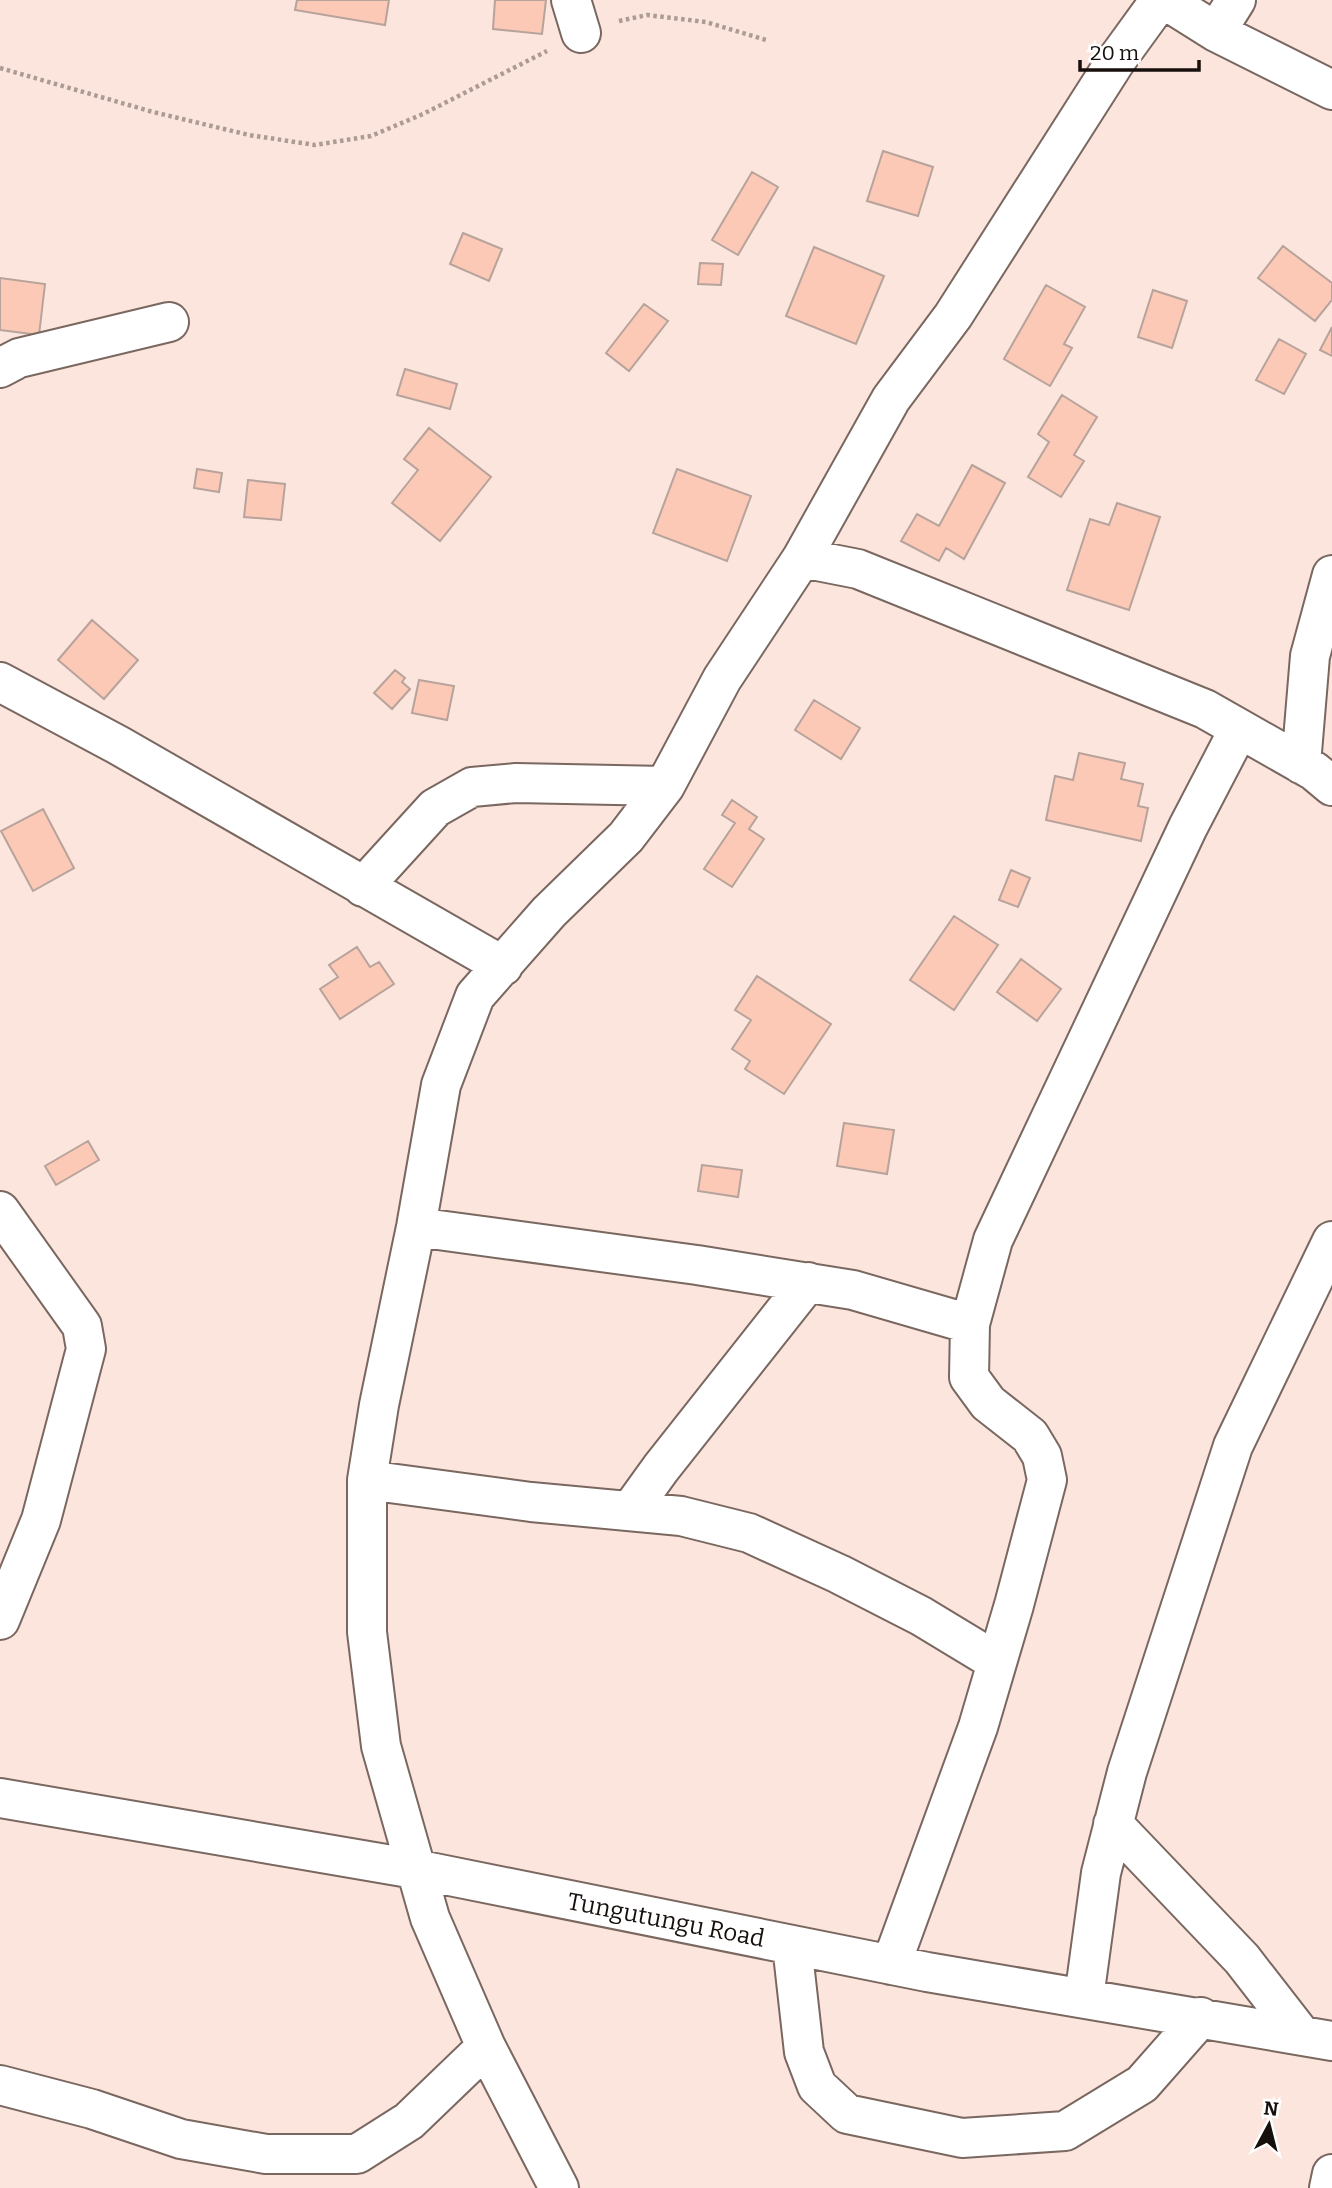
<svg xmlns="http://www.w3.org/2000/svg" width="1332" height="2188" viewBox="0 0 1332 2188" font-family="Bitter,serif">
<rect width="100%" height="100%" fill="#fbe5dd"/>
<path fill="#fbc9b6" stroke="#b7a39b" stroke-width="2" d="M297 0H389L385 25 295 10Z
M495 0H546L542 34 493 29Z
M883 151 933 167 918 216 867 201Z
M752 172 778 187 738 255 712 240Z
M463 233 502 249 489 281 450 264Z
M1283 246 1332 283V300L1315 321 1258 278Z
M814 247 884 276 856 344 786 316Z
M700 263 723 264 721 285 698 284Z
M0 278 45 284 39 335 0 330Z
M1046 285 1085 307 1064 344 1072 348 1050 386 1004 359Z
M1153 290 1187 301 1172 348 1138 337Z
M644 304 668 321 629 371 606 353Z
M1332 327V356L1320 350Z
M1279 339 1306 354 1284 394 1256 380Z
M405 369 457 384 450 409 397 395Z
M1062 395 1097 417 1074 455 1084 461 1061 497 1028 477 1049 442 1038 434Z
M429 428 491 477 440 541 392 503 418 470 404 459Z
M972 465 1005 483 964 559 946 548 939 561 901 541 917 514 939 526Z
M197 469 222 473 219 492 194 488Z
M677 469 751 496 727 561 653 533Z
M248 480 285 484 281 520 244 517Z
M1117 503 1160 517 1129 610 1067 590 1090 519 1109 525Z
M92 620 138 660 104 699 58 660Z
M395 670 405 678 402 682 410 689 392 709 374 693Z
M419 680 454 686 447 720 412 713Z
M814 700 860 728 841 759 795 730Z
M1079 753 1125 763 1121 779 1143 784 1138 806 1148 808 1141 841 1046 820 1055 776 1073 780Z
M732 800 757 817 749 829 764 839 732 887 704 869 735 823 722 815Z
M43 809 74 868 33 891 1 831Z
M1011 870 1030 878 1018 907 999 900Z
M954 916 998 945 954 1010 910 980Z
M357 947 370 967 379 962 394 984 340 1019 320 989 338 977 329 965Z
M1021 959 1061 989 1037 1021 997 992Z
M757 976 831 1024 784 1094 745 1069 750 1061 732 1049 751 1020 735 1010Z
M844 1123 894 1130 887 1174 837 1166Z
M88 1141 99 1160 56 1185 45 1166Z
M702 1165 742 1170 738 1197 698 1191Z"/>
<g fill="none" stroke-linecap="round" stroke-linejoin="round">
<g stroke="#796760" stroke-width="42">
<path id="street" d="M571 0 581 33
M1165 0 1216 32 1332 90
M1216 32 1236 0
M0 368 19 358 169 322
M802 558 858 569 1205 709 1314 771 1332 786
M0 682 118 745 503 966
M1301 764 1310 656 1332 575
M363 887 435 808 472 787 516 783 665 786
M0 1211 82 1326 86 1349 41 1520 0 1620
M416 1227 697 1265 853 1290 970 1324
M367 1480 531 1502 681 1516 749 1533 839 1574 921 1616 997 1662
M630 1511 661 1468 808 1282
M0 1798 415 1869 927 1972 1332 2041
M1113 1824 1242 1959 1301 2035
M792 1945 804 2052 817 2086 847 2114 962 2138 1065 2131 1142 2084 1201 2017
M891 1965 978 1727 1014 1605 1047 1480 1042 1456 1030 1436 988 1403 969 1377 970 1324 993 1240 1188 827 1239 729
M1084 1998 1101 1873 1127 1772 1233 1446 1332 1241
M0 2085 92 2109 181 2139 266 2154H357L409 2121 486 2047
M559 2188 486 2047 430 1918 381 1746 367 1632V1480L379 1405 416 1227 441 1085 475 996 549 912 626 837 665 786 722 679 802 558 891 399 953 316 1115 62 1160 0
M1329 2188 1332 2174"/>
</g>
<path stroke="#ac9b95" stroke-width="4.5" stroke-dasharray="3.5 3.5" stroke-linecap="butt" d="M619 21 647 15 706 22 766 40
M0 68 153 112 249 135 315 145 371 136 423 114 547 51"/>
<use href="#street" stroke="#fff" stroke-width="38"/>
</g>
<g text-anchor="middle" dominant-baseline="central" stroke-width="5" stroke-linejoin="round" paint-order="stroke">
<g font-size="24" fill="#160f0c" stroke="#fff">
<text transform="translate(666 1920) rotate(11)">Tungutungu Road</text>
</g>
</g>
<g transform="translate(1269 2125) rotate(7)" stroke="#ffffff" stroke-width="5" paint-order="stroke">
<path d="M0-5L12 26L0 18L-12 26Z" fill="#160f0c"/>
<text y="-10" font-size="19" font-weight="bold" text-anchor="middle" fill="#160f0c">N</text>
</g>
<path d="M1080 60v10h119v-10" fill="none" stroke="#160f0c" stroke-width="3.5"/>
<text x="1090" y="60" font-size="21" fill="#160f0c" stroke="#ffffff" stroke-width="5" paint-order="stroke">20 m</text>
</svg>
